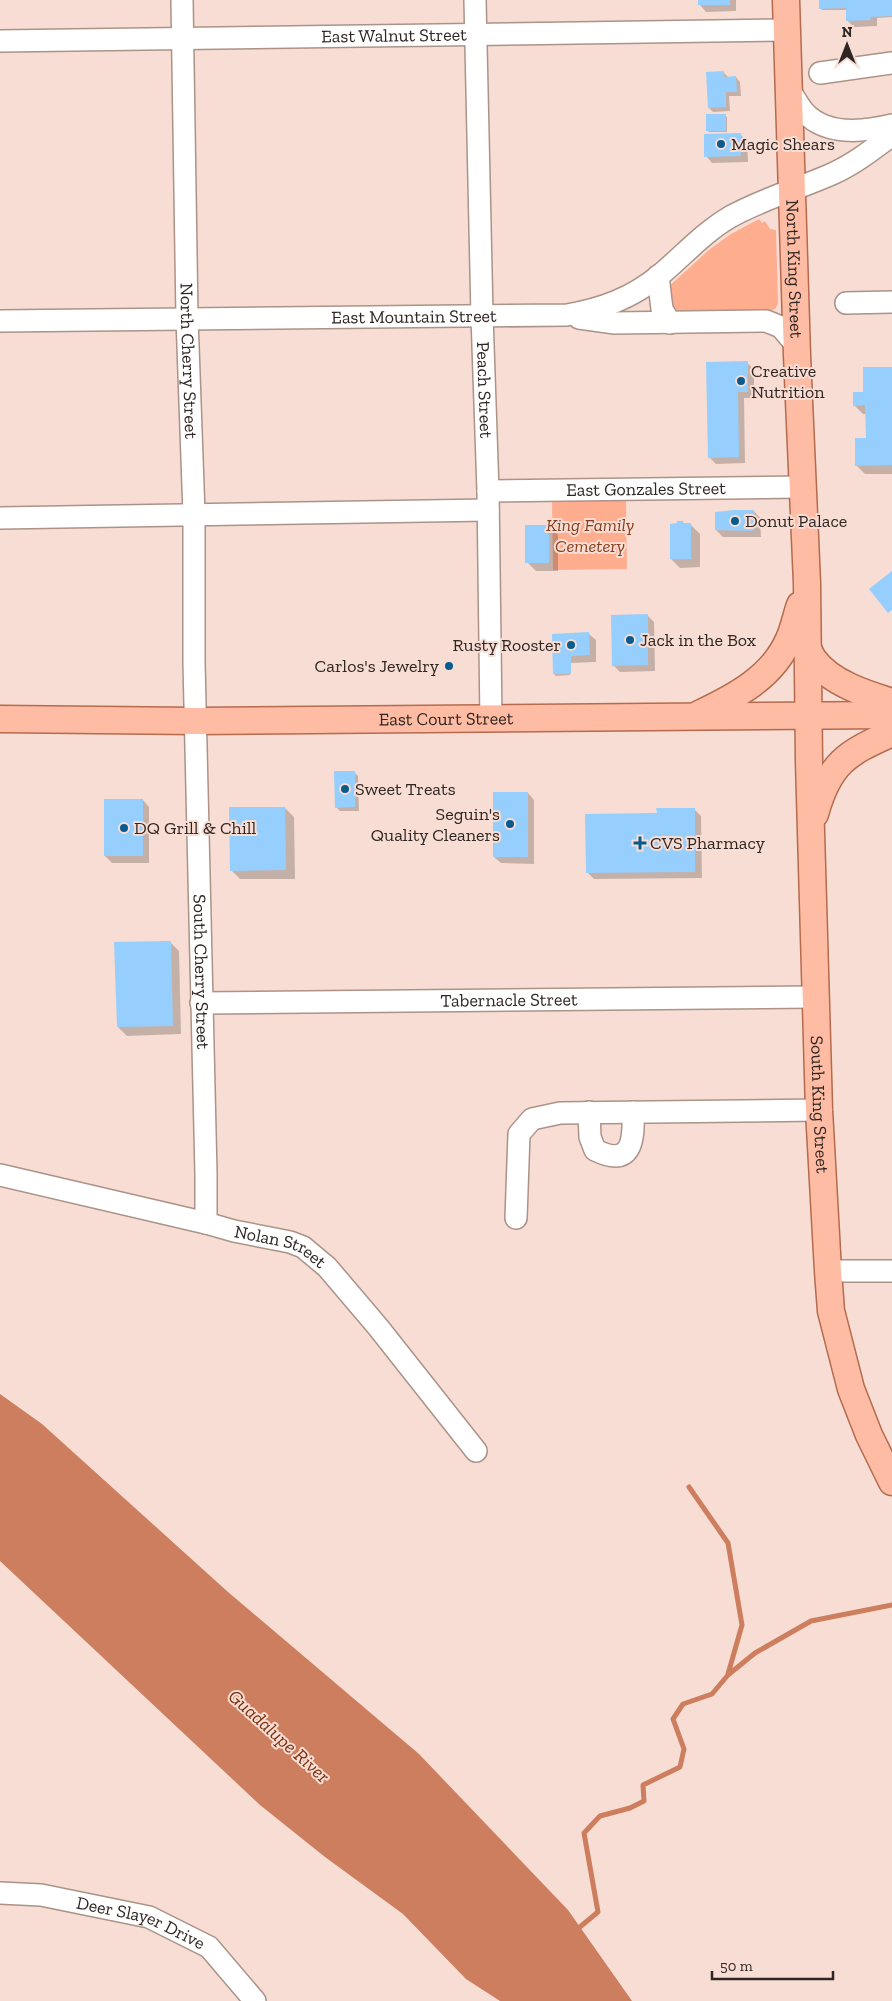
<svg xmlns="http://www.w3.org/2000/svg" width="892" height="2001" viewBox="0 0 892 2001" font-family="'Zilla Slab',serif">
<rect width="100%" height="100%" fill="#f7ddd3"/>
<path fill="#fead8e" d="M759 219 762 223 765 221 770 229 776 230 778 304 775 309 768 311 673 314 666 289 710 249 731 234Z
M552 500H626L627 569 553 570Z"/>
<path fill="#cd7e5e" d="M0 1394 42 1424 228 1592 419 1754 568 1910 632 2001H500L466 1979 403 1914 325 1857 260 1805 0 1561Z"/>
<path fill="#0003" d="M699 0H736V11L706 12 700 5Z
M820 0H892V17L877 18V26L854 27 847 20V10H822L820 8Z
M724 73 728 77H736L740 82 741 96H729L730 111 713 112 709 108Z
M725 115 727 117V132H709L707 130Z
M740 134 747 141 748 162 712 163 706 156Z
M747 363 754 369V398H744L745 463 716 464 709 457Z
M892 368V474H865L856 465 867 439 866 414H863L854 405 865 393Z
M754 511 760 518 761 537H723L716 530Z
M683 522 686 525H691L700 534V567L680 568 671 559Z
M549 526 558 535V571H536L527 562Z
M647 615 654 622 655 671 620 672 613 665Z
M589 634 596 640V662L570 663V675L556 676 554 674Z
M354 772 358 776 359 811H340L336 807Z
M528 793 534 800V864L501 863 494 857Z
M143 800 149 807V863H112L105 856Z
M285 808 294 817 295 879H240L231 870Z
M694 809 701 816 702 878 594 879 587 872 658 814Z
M170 942 179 951 181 1034 127 1036 118 1027Z"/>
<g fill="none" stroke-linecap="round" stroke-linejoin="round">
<path stroke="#cd7e5e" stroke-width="5" d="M689 1487 728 1543 742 1625 728 1674
M575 1931 598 1912 584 1833 600 1816 630 1808 644 1801 643 1785 680 1767 684 1749 673 1719 683 1704 712 1694 728 1675 755 1653 811 1621 892 1605"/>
</g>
<path fill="#96cffd" d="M698 0H730V5H698Z
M819 0H892V16L870 17 871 20 846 21V8L819 9Z
M724 71V77L736 76 737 92H726V107L708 108 706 72Z
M706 114H726V131H706Z
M741 133V156L704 157V134Z
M748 361V392H738L739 457 708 458 706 362Z
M863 367H892V465L855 466V438H866L865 405 853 406V392H863Z
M734 510H754V531L715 530V512Z
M677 521H683V523H691V559H670V524L677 523Z
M525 525H549V563H525Z
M892 571V610L888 613 869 589Z
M648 614V665L612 666 611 615Z
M589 632 590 655 571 656V674H553L552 634Z
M334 771H355V807L335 808Z
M493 792H528V857H493Z
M104 799H143V856H104Z
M229 807H285L286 870 230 871Z
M656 808H695V872L586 873 585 814 657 813Z
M171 941 173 1026 117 1027 114 942Z"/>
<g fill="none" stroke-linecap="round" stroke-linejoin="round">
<g stroke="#ab9389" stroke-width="24">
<g id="minor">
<path id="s1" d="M182 0 187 318 194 514V662L206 1174V1223"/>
<path id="s2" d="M475 0 482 316 488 491 491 720"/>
<path id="s3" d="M0 41 788 30"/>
<path d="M820 73 892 63"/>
<path d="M789 89C794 97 798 105 804 112 826 136 864 132 892 125"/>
<path d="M658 276 662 309 670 323"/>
<path d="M846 303 892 302"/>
<path d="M579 318 615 323 766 321 781 327 797 346"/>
<path id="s4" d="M0 321 567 315C602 309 632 298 660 275 684 255 703 233 730 217 762 199 798 189 832 174 854 164 872 150 892 135"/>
<path id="s5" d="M488 491 803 487"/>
<path d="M0 518 488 510"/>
<path id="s6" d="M201 1003 815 997"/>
<path d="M589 1112 590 1137 595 1150C632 1168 634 1141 633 1112"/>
<path id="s7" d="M0 1175 206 1223 234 1231 290 1242 303 1247 327 1267 378 1327 476 1451"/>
<path d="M516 1218 519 1134 532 1119 560 1113 819 1110"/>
<path d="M828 1271H892"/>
<path id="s8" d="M0 1893 41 1895 149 1917 209 1947 255 2001"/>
</g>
</g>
<g stroke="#b46b4e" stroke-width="29">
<g id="major">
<path id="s9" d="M786 0 797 355 807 583 809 762 819 1110 828 1271 831 1311 851 1389 869 1435 892 1482"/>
<path d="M807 646C809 651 811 656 814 660 831 683 866 694 892 702"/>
<path d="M699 714C735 697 773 677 789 639 794 628 796 616 800 605"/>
<path id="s10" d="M0 719 196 721 892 715"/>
<path d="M815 814C829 763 847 753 892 733"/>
</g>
</g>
<use href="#minor" stroke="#fff" stroke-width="21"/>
<use href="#major" stroke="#fdbca3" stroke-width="26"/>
</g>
<g fill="#095b8e" stroke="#f7ddd3" stroke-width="2">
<circle cx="721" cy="144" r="5"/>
<circle cx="741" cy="381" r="5"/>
<circle cx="735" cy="521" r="5"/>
<circle cx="630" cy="640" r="5"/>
<circle cx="571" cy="645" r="5"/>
<circle cx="449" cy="666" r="5"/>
<circle cx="345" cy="789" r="5"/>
<circle cx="510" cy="824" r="5"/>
<circle cx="124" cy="828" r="5"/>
<path d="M637.5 835.5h5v5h5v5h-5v5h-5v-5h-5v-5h5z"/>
</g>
<g text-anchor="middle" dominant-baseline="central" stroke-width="4" stroke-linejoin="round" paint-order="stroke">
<g font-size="18" fill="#2f2522" stroke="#f7ddd3">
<text stroke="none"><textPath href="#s3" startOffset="394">East Walnut Street</textPath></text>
<text stroke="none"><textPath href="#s9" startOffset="269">North King Street</textPath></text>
<text stroke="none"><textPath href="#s4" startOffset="414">East Mountain Street</textPath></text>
<text stroke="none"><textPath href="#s1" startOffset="361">North Cherry Street</textPath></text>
<text stroke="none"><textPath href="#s2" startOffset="390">Peach Street</textPath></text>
<text stroke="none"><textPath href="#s5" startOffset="158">East Gonzales Street</textPath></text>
<text stroke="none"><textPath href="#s10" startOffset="446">East Court Street</textPath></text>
<text stroke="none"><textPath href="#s1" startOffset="972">South Cherry Street</textPath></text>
<text stroke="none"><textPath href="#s6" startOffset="308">Tabernacle Street</textPath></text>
<text stroke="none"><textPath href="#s9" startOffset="1105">South King Street</textPath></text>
<text stroke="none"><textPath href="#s7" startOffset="290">Nolan Street</textPath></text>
<text stroke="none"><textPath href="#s8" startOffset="145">Deer Slayer Drive</textPath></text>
</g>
<g font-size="18" fill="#2f2522" stroke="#f7ddd3" text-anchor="start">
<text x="731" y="144">Magic Shears</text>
<text x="751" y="371">Creative<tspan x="751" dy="21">Nutrition</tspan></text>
<text x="745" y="521">Donut Palace</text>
<text x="640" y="640">Jack in the Box</text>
<text x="561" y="645" text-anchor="end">Rusty Rooster</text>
<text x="439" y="666" text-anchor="end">Carlos's Jewelry</text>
<text x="355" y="789">Sweet Treats</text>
<text x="500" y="814" text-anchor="end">Seguin's<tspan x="500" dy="21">Quality Cleaners</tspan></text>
<text x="134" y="828">DQ Grill &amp; Chill</text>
<text x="650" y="843">CVS Pharmacy</text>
</g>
<g font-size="18" font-style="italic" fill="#873d1d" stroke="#f7ddd3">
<text x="590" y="525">King Family<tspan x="590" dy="21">Cemetery</tspan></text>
</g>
<g font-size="19" font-style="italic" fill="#79300e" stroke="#f7ddd3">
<text transform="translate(279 1736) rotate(42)">Guadalupe River</text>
</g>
</g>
<g transform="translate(847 45)" stroke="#f7ddd3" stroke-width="4" paint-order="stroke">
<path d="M0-4L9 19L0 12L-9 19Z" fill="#2f2522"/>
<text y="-8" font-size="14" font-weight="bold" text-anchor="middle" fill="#2f2522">N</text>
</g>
<path d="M712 1971v8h121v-8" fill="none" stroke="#2f2522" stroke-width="2.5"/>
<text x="720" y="1971" font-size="15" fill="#2f2522" stroke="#f7ddd3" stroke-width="4" paint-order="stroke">50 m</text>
</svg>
